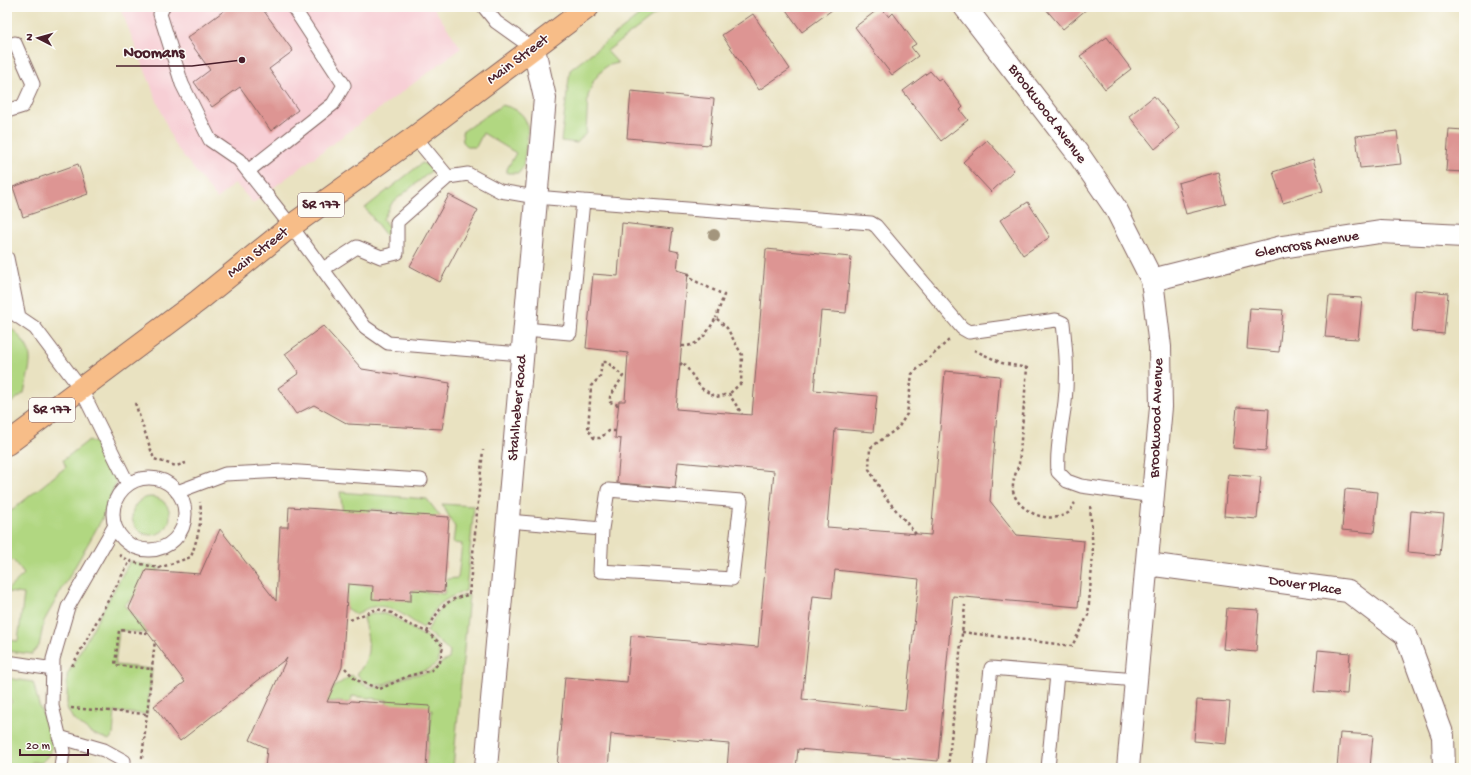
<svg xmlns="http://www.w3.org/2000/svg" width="1471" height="775" viewBox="0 0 1471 775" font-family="'Gochi Hand',sans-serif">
<rect width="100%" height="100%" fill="#fdfcf7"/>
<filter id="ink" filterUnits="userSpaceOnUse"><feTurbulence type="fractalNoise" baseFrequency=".025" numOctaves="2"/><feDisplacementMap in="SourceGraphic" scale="8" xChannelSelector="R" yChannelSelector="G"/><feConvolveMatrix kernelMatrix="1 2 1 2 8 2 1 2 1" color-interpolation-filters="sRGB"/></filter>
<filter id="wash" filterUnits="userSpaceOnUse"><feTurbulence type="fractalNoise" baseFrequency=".012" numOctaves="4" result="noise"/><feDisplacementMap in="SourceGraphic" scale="16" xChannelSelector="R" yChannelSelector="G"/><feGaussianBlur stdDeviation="0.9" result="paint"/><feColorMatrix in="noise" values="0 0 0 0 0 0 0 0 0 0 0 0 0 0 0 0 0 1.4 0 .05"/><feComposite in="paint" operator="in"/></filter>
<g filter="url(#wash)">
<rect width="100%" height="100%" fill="#e9e2c1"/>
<path fill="#f7cfd5" d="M120 7H433L461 48 253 203 235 183 217 199 174 144Z"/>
<path fill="#b1d781" stroke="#7e7b56" d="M650 7H665L607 51 618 63 606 66 594 80 588 96 586 133 577 143 561 141 570 70Z
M502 105C539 113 526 138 523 167L519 173H507V169L516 153 483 133 476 147H468L463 142 462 132Z
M422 163 435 168 392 203 383 219 395 237 390 241 365 208Z
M7 324C37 352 32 356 24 393L7 406Z
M89 440 102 446 116 481 102 519 44 621 39 646 32 654 7 651V640L18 641 24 594 7 592V590L24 574 13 560 7 563V514L66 467 63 460Z
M340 492 427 499 446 524 404 519V512L370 509 369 515 343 513Z
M132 516a19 19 0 1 1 38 0a19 19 0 1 1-38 0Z
M442 504 474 506 466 591C454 595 442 600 434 611 429 618 430 621 423 628 408 619 392 603 373 607 367 607 361 612 356 615L346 608 336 583 373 586 374 597 411 601 413 590 444 594 447 579 458 578 462 544 453 543 455 527Z
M130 561 159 568 156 578 124 605 148 633 119 630 115 665 152 669 147 714 115 712 113 735 109 740 91 733 73 719 67 708V675Z
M469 595 453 768 426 766 432 710 386 708 387 700 352 696 351 703 326 701 334 687 352 675C374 698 385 684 409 676 416 674 427 674 433 670 439 665 441 662 449 659L450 651 427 632C437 611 444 599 469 595Z
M372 613C391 612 399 621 414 630 422 636 431 636 437 645 439 647 439 650 439 653 441 670 419 671 407 675 388 681 373 695 357 674 373 655 369 640 363 618Z
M7 678 33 682C36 691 37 701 41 710 49 731 63 743 41 763L32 762 31 768H7V706L12 702 7 695Z"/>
<g id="blocks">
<path fill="#dd9593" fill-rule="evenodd" d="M229 7H261L293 51 269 69 298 110 271 131 240 87 212 107 194 82 210 70 187 38Z
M784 7H836L802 32Z
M881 7 889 17 893 13 916 44 911 47 918 56 892 75 855 27Z
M1044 7H1087L1088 8 1063 29Z
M753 14 790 69 759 90 722 35Z
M1107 37 1131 69 1105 89 1080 56Z
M930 71 938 80 941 78 963 107 960 110 968 120 941 141 903 91Z
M631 91 714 99 709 145 627 138Z
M1154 96 1180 128 1155 149 1129 116Z
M1449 129 1464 130V172L1446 171Z
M1397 131 1401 164 1360 168 1356 136Z
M987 140 1014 170 991 192 963 162Z
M1313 159 1323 191 1283 203 1273 172Z
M78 164 88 194 23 217 13 187Z
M1218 172 1226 204 1186 214 1178 183Z
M449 195 478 210 440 282 410 266Z
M1028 202 1050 237 1023 255 1000 220Z
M622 223 673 229 670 250 679 252 677 270 688 273 676 409 752 415 766 249 851 257 846 313 821 311 814 390 877 396 873 432 835 429 827 527 931 535 945 371 1000 376 990 501 1017 535 1084 541 1078 607 953 596 938 761 798 749 796 768H727L729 744 611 734 608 768H557L565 677 627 682 631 636 758 647 774 471 678 462 675 488 617 483 621 439 615 438 619 401H625L628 353 586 348 593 274 618 276ZM835 570 919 579 905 710 802 699 813 596 832 598Z
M1415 290 1448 293 1444 334 1412 331Z
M1329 296 1362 298 1358 339 1325 337Z
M1250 308 1283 310 1279 352 1247 349Z
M323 326 362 369 450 383 442 429 348 424 314 405 296 414 278 388 299 373 285 354Z
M1237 407 1269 409 1266 451 1233 448Z
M1228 474 1261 477 1257 519 1224 516Z
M1345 489 1378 492 1374 533 1342 530Z
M289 507 449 517 444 592 411 590V601L372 599 373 586 348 584 342 667 327 702 349 703 351 701 430 706 426 768H265L267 748 250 740 287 658 180 741 154 706 185 682 129 608 146 570 200 574 220 529 276 601 280 527H288Z
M1411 511 1444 514 1440 555 1408 552Z
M1227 608 1259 610 1256 652 1223 649Z
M1318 650 1350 653 1347 694 1314 692Z
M1197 700 1230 702 1226 744 1194 741Z
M1340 733 1373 735 1370 768H1337Z"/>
</g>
</g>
<g filter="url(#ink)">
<use href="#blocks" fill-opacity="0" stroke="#826360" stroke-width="1"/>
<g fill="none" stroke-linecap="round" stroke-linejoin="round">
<g stroke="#826360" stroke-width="15">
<path id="service" d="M163 7 160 14 182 84 210 140 239 160 291 226 365 327 388 343 522 354
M484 7 496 22 534 49
M7 111 23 106 33 84 15 43
M415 137 448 177
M248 171 333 104 344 85 293 7
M583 201 871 223 876 226 962 328 969 332 1056 320 1063 323C1066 351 1068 374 1065 402 1062 426 1056 449 1058 472L1067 481 1081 486 1154 496
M7 258 19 317
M323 269 357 247 381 257 397 253V222L448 177 468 174 500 191 536 197 583 201 570 333 525 329
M7 309 35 328 81 389 128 484
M113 514a36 36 0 1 1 72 0a36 36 0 1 1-72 0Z
M177 492 225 474 284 471 421 480
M508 521 602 529 600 571 732 579 741 501 608 490 602 529
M7 662 53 669
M59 737 104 750 124 761 123 768
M61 768 63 751 52 706 53 659 68 607 114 527
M980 768 991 668 1136 680
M1048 768 1057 674"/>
</g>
<g stroke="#826360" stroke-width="24">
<path id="minor" d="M965 7 1079 155 1116 209 1152 280 1160 347 1161 407 1128 768
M1152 280 1282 247 1380 232 1464 236
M1147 564 1348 591 1406 635 1443 736 1444 768"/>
</g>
<g stroke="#826360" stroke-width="24">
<path id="tertiary" d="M486 768 545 98 534 49"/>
</g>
<g stroke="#826360" stroke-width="24">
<path id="primary" d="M7 444 198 301 291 226 415 137 588 7"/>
</g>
<path stroke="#826360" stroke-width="2.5" stroke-dasharray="3 3" stroke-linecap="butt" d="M688 273 693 280 724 295 716 318
M682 346C700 347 707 332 716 318L727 328 742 355 741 383 729 394
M974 350 1002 363 1027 368 1019 464C1016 472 1012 482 1013 491 1018 512 1049 525 1068 513 1071 511 1073 505 1075 503
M680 365 683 362 701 388 716 397 729 394 742 414
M135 403 154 459 176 466 186 463
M616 431H609L600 438H594L588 430 591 386 600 377 602 362H607L623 376 610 397V402L618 405
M916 534 885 497 869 469 870 448 898 428 907 414 912 374 949 340
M119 555 132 562 159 568 191 557C197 539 203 520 200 502
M427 632C437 611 444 599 469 595L483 450
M962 632 1072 646 1088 615 1093 554 1090 504
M148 633 119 630 115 665 152 669
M72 666 130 561
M345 668 356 680 380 689 408 676 432 670 440 662 443 646 427 632 406 623 392 613 377 609 350 620
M71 708 147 714 155 640
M142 758 147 714
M426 766 448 768
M948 768 965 605"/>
<use href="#service" stroke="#fff" stroke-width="13"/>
<use href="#minor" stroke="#fff" stroke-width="22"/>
<use href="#tertiary" stroke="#fff" stroke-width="22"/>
<use href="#primary" stroke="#f7bd88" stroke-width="22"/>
</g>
<circle fill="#a3957d" cx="714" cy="235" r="6"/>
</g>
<g text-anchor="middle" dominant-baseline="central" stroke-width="3" stroke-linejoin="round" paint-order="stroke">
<g fill="#fdfcf7" stroke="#806168" stroke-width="1">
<rect x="298" y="193" width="46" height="24" rx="3"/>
<rect x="29" y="398" width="46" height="24" rx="3"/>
</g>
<g font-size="14" font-weight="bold" fill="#4a1f2b">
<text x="321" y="205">SR 177</text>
<text x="52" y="410">SR 177</text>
</g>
<g font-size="15" fill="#4a1f2b" stroke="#fdfcf7">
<text transform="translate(518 60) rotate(-37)">Main Street</text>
<text transform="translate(1047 114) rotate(53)">Brookwood Avenue</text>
<text transform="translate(1307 245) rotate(-10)">Glencross Avenue</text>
<text transform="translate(258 253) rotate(-38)">Main Street</text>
<text transform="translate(518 408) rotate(-85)">Stahlheber Road</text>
<text transform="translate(1157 418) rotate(-88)">Brookwood Avenue</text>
<text transform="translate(1305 586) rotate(8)">Dover Place</text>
</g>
</g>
<path fill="none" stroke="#4a1f2b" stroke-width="1.5" d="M242 60L192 66H116"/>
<circle fill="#4a1f2b" stroke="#fdfcf7" stroke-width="1.5" cx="242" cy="60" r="4"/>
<g font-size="16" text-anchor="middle" font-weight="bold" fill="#4a1f2b" stroke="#fdfcf7" stroke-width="3" stroke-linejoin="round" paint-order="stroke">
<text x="154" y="57">Noomans</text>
</g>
<rect width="1471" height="775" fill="none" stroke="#fdfcf7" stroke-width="24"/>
<g transform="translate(38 38) rotate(276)" stroke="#fdfcf7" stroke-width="3" paint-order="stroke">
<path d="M0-3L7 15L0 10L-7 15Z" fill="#4a1f2b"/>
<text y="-6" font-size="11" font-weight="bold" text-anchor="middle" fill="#4a1f2b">N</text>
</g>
<path d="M20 749v6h68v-6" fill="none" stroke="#4a1f2b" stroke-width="2"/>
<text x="26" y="749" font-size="12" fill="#4a1f2b" stroke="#fdfcf7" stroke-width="3" paint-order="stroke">20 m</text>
</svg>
